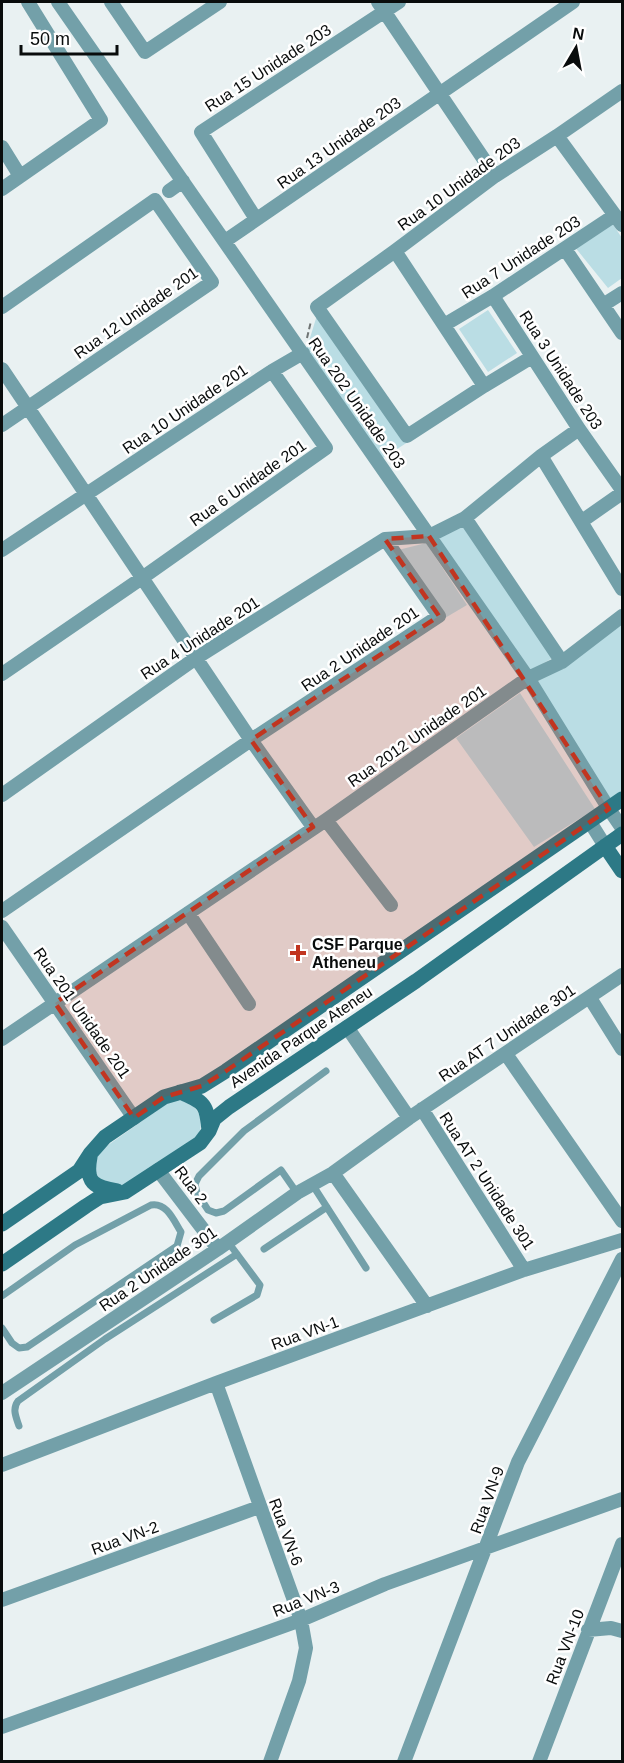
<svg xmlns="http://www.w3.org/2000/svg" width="624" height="1763" viewBox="0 0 624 1763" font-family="Helvetica,sans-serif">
<rect width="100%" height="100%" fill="#e9f1f2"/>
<path fill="#badde4" d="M612 223 622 238V278L608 288 574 246Z
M488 310 517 353 488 372 459 329Z
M318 312 408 442 383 458 305 354Z
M463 525 554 657 531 671 436 539Z
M426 543 467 605 445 618 398 550Z
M622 622V791L610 799 534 683Z
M520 693 595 809 534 847 456 738Z
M175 1100C197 1100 208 1121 196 1139L123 1188 102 1184 92 1165 94 1155 169 1102Z"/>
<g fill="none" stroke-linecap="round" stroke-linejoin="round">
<path stroke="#6f7474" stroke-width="2" stroke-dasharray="6 3" stroke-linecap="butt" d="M307 338 311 321"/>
<path stroke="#73a0a9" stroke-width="7" d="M312 1184 366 1268
M297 1193 281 1170 224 1211 216 1213 208 1210 197 1193 195 1184 199 1176 244 1131 326 1071
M264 1249 327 1207
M2 1296 75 1245 151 1205C167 1202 174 1221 181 1232L177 1246 27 1347 19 1348 12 1343 2 1328
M214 1320 257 1295 260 1285 228 1242
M19 1426C16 1417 12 1409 18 1401L105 1339 237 1254"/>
<path stroke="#73a0a9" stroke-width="14" d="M58 2 528 678 609 809 622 828
M111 2 145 52 220 2
M378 2 495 176
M557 136 622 225
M2 147 20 176
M2 189 101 120 28 2
M169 191 183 181
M256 219 201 132 399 2
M225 241 573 2
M565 249 622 333
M395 251 484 386
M493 296 579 429 622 490
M603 305 622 293
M2 307 155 200 212 282 2 425
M444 325 493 296 615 215
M532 357 484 386 407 436 317 307 395 251 495 176 557 136 622 91
M2 369 251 740 313 827
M541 456 622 589
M465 518 562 662
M582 521 622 493
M2 550 272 371 303 353
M2 674 142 578 326 448 272 371
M2 795 196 658 385 539 429 536 465 518 541 456 579 429
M326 820 391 905
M590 822 605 846
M2 911 251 740 439 616 385 539
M188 913 249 1004
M2 927 134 1118
M590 998 622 1049
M347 1027 409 1118
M2 1039 326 820 528 678 562 662 622 616
M506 1054 622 1221
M422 1109 524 1270
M158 1170 218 1249
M333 1173 427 1306
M216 1383 301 1620 306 1648 299 1681 270 1762
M2 1393 218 1249 297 1193 333 1173 409 1118 622 975
M2 1465 216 1383 524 1270 622 1240
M2 1600 259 1507
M588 1630 611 1628 622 1631
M2 1727 301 1620 385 1584 622 1499
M404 1762 518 1462 622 1259
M539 1762 622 1544"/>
<path stroke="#2d7986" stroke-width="15" d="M605 846 622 871
M180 1092C205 1102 207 1105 209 1131
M90 1157C85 1183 94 1187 117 1191
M2 1224 79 1171 90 1154 105 1137 164 1097 202 1086 226 1071 622 799
M2 1264 86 1206 100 1197 125 1192 200 1143 209 1131 214 1119 229 1107 416 981 622 834"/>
</g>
<path fill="#c13520" fill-opacity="0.2" stroke="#c13520" stroke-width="4.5" stroke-dasharray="12 8" stroke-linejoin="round" d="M429 536 609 809 226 1071 202 1086 164 1097 134 1118 55 1003 313 827 251 740 439 616 385 539Z"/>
<path fill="#c13520" stroke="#fff" stroke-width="2" d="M295 944h6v6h6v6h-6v6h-6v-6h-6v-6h6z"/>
<g text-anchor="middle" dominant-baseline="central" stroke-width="5" stroke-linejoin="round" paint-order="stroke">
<g font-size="16" fill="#090c0c" stroke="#fff">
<text transform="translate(268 68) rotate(-33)">Rua 15 Unidade 203</text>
<text transform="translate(339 143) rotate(-35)">Rua 13 Unidade 203</text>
<text transform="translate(459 184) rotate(-36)">Rua 10 Unidade 203</text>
<text transform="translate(521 257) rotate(-33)">Rua 7 Unidade 203</text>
<text transform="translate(136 313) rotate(-35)">Rua 12 Unidade 201</text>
<text transform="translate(561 370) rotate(57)">Rua 3 Unidade 203</text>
<text transform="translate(357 403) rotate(55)">Rua 202 Unidade 203</text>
<text transform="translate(185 409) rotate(-34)">Rua 10 Unidade 201</text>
<text transform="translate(248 483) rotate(-35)">Rua 6 Unidade 201</text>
<text transform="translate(200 638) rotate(-33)">Rua 4 Unidade 201</text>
<text transform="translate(360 649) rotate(-34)">Rua 2 Unidade 201</text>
<text transform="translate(417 736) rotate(-35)">Rua 2012 Unidade 201</text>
<text transform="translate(82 1013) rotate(55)">Rua 201 Unidade 201</text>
<text transform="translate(507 1033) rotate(-34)">Rua AT 7 Unidade 301</text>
<text transform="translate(301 1037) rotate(-34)">Avenida Parque Ateneu</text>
<text transform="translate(487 1181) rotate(57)">Rua AT 2 Unidade 301</text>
<text transform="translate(191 1185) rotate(53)">Rua 2</text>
<text transform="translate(158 1269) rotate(-34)">Rua 2 Unidade 301</text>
<text transform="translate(305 1333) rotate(-20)">Rua VN-1</text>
<text transform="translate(487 1500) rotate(-70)">Rua VN-9</text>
<text transform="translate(286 1532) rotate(70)">Rua VN-6</text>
<text transform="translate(125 1538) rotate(-20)">Rua VN-2</text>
<text transform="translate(306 1599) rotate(-22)">Rua VN-3</text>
<text transform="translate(565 1647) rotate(-69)">Rua VN-10</text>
</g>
<g font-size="16" font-weight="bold" fill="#090c0c" stroke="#fff" text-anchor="start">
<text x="312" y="944">CSF Parque<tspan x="312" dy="18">Atheneu</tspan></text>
</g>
</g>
<rect width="624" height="1763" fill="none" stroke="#090c0c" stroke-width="6"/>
<g transform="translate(576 48) rotate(10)" stroke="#ffffff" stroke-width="4.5" paint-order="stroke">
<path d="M0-4.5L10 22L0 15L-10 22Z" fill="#090c0c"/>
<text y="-9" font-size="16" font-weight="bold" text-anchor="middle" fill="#090c0c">N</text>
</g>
<path d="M21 45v9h96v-9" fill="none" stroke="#090c0c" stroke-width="3"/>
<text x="30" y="45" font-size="18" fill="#090c0c" stroke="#ffffff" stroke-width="4.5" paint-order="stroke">50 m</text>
</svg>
